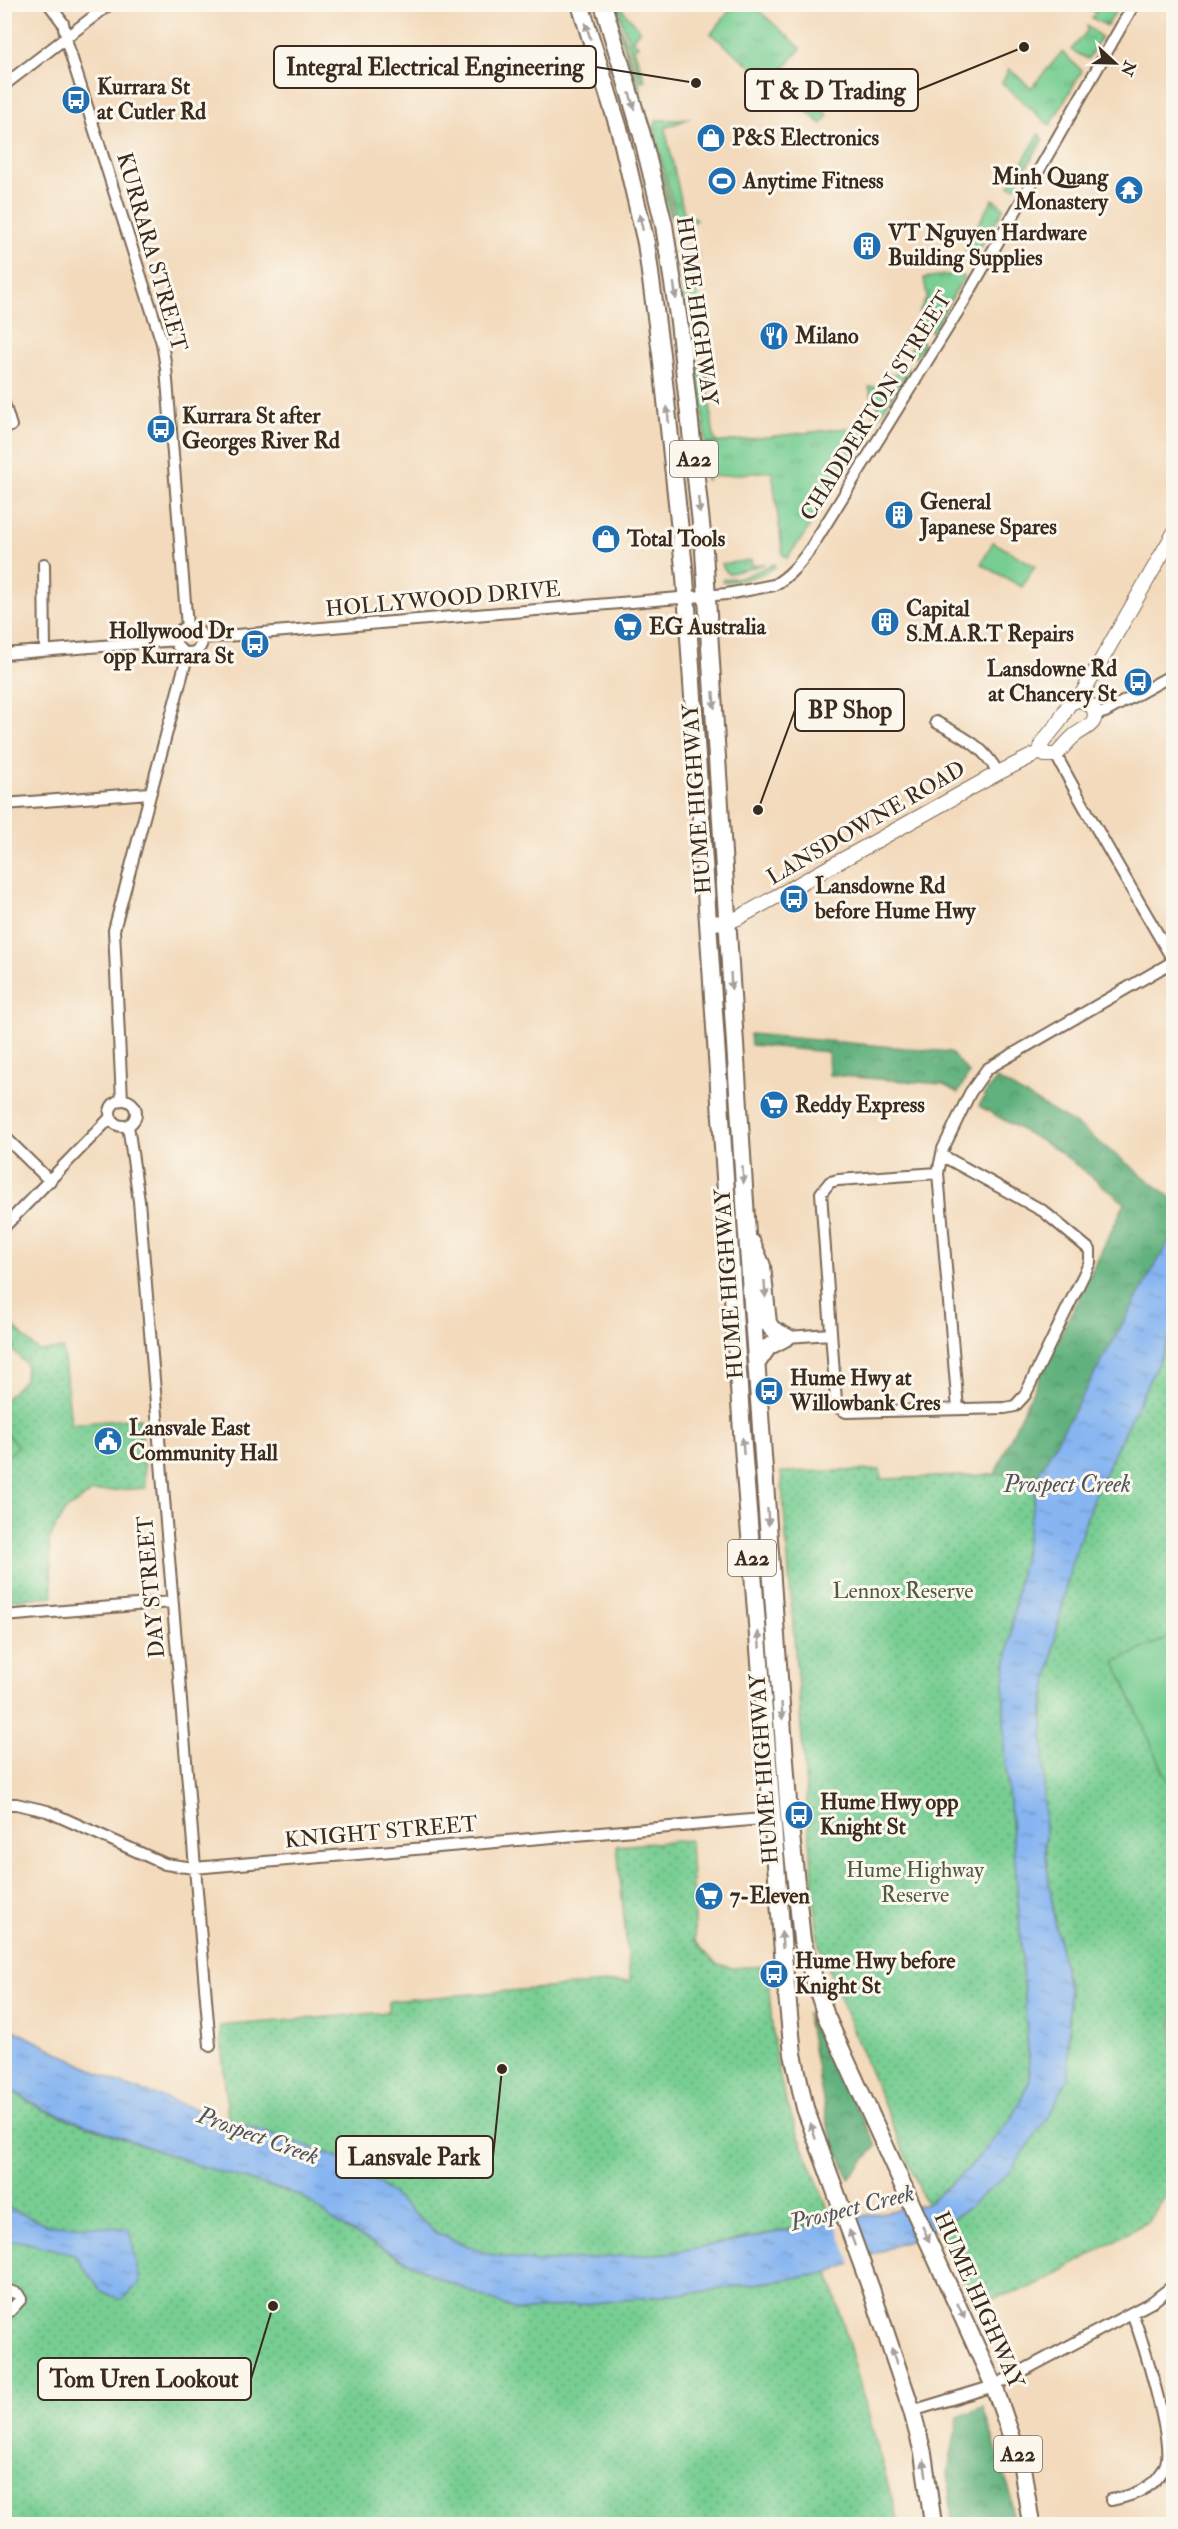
<svg xmlns="http://www.w3.org/2000/svg" width="1178" height="2529" viewBox="0 0 1178 2529" font-family="'IM FELL Double Pica',serif">
<defs>
<pattern id="grass-tufts" width="24" height="20" patternUnits="userSpaceOnUse" patternTransform="scale(1.5)"><rect width="24" height="20" fill="#77ce93"/><path d="M3 7l-1-3M5 7V3M7 7l1-3M15 17l-1-3M17 17v-4M19 17l1-3" fill="none" stroke="#63a777"/></pattern>
<pattern id="forest-crowns" width="20" height="18" patternUnits="userSpaceOnUse" patternTransform="scale(1.5)"><rect width="20" height="18" fill="#61b17d"/><path d="M2 6a3 3 0 1 1 6 0M12 15a3 3 0 1 1 6 0" fill="none" stroke="#519066"/></pattern>
<pattern id="park-dots" width="8" height="8" patternUnits="userSpaceOnUse" patternTransform="scale(1.5)"><rect width="8" height="8" fill="#77ce93"/><path d="M2 2h.1M6 6h.1" fill="none" stroke="#63a777" stroke-width="1.8" stroke-linecap="round"/></pattern>
<pattern id="water-ripples" width="26" height="14" patternUnits="userSpaceOnUse" patternTransform="scale(1.5)"><rect width="26" height="14" fill="#86b5f1"/><path d="M2 4q2-2 4 0t4 0M15 11q2-2 4 0t4 0" fill="none" stroke="#6f93c3"/></pattern>
</defs>
<rect width="100%" height="100%" fill="#fbf7ec"/>
<filter id="ink" filterUnits="userSpaceOnUse"><feTurbulence type="fractalNoise" baseFrequency=".0167" numOctaves="2"/><feDisplacementMap in="SourceGraphic" scale="12" xChannelSelector="R" yChannelSelector="G"/><feConvolveMatrix kernelMatrix="1 2 1 2 8 2 1 2 1" color-interpolation-filters="sRGB"/></filter>
<filter id="wash" filterUnits="userSpaceOnUse"><feTurbulence type="fractalNoise" baseFrequency=".008" numOctaves="4" result="noise"/><feDisplacementMap in="SourceGraphic" scale="24" xChannelSelector="R" yChannelSelector="G"/><feGaussianBlur stdDeviation="1.35" result="paint"/><feColorMatrix in="noise" values="0 0 0 0 0 0 0 0 0 0 0 0 0 0 0 0 0 1.4 0 .05"/><feComposite in="paint" operator="in"/></filter>
<g filter="url(#wash)">
<rect width="100%" height="100%" fill="#f3dabc"/>
<path fill="url(#grass-tufts)" stroke="#597c58" stroke-width="1.5" d="M735 4 759 5 756 8 801 48 780 73 828 115 822 124 711 34Z
M1098 4 1111 5 1117 9 1107 26 1092 18 1096 13 1093 11Z
M611 5H613L641 91 638 92Z
M1087 26 1101 37 1088 59 1071 50 1087 31Z
M1062 52 1082 71 1051 124H1048L1002 83 1009 69 1031 88Z
M690 118 665 128 685 218 694 217 696 220 694 222 676 219 654 127 657 120H679Z
M652 128 673 218 669 215 650 132Z
M1039 134 1043 139 1015 187 1009 186Z
M993 199 1004 208 973 261 968 258 970 254 964 248Z
M697 252 698 255 691 257 700 309H709L691 311 683 257Z
M681 261 692 339 689 342 678 265Z
M960 273 964 277 932 332 920 327 919 312 927 297 924 278Z
M918 337 924 344 916 357 907 355Z
M902 363 909 370 879 417 873 414 879 404 873 400 869 387 884 386 883 378 890 374 894 376Z
M694 365 707 480H706L692 366Z
M867 424 872 428 804 535 787 558 783 555 772 471 710 477 706 444 856 427 863 432Z
M751 560 752 565 765 564 728 574 721 564Z
M774 564 775 567C759 578 741 581 722 582L723 579 743 577Z"/>
<path fill="url(#forest-crowns)" stroke="#4e6e4e" stroke-width="1.5" d="M750 1034 950 1052 969 1073 958 1093 942 1084 829 1075 828 1052 751 1045Z
M997 1079 1077 1125 1173 1199V1234L1039 1473 1017 1590 950 1639 995 1474 1019 1419 1125 1203 1057 1150 979 1106 988 1090Z
M806 2013 877 2146 849 2178 829 2130Z
M983 2407 1011 2496 1012 2524H952L948 2472 958 2417Z"/>
<path fill="url(#park-dots)" stroke="#597c58" stroke-width="1.5" d="M5 1318 38 1351 63 1349 71 1424 140 1418 146 1488 92 1492 64 1512 49 1540 53 1596 10 1600 4 1537V1400L25 1379 26 1364 5 1342Z
M1173 1331V2185L1149 2221 1038 2285 974 2304 937 2228 968 2208 985 2193 1069 2047V1992L1054 1917 1045 1851 1043 1709 1054 1640 1071 1565 1095 1493Z
M880 1470 881 1479 1039 1473 1017 1590 1004 1682V1750L1016 1871 1030 2079 1013 2117 970 2167 926 2204 860 2048 818 1942 781 1472Z
M690 1840 695 1941 714 1962 730 1968 767 1966C771 2006 772 2054 784 2093 796 2137 818 2178 832 2221L669 2253 536 2262 488 2254 438 2234 382 2186 341 2158 228 2119 220 2026 389 2012V2001L630 1981 617 1846Z
M4 2086 41 2109 197 2165 302 2196 338 2224 436 2277 519 2311 699 2292 829 2273 899 2524H5Z"/>
<path fill="#77ce93" stroke="#597c58" stroke-width="1.5" d="M619 5H624L621 8 640 30 632 40 638 45 634 49 645 80 641 81 618 9Z
M700 310V312L704 351 700 350V345H695L691 311Z
M697 364 708 368 709 378 707 379 714 438 718 443 706 444Z
M993 542 1035 566 1022 587 981 564Z
M5 1432 18 1446 5 1459Z
M1173 1635V1793L1115 1662Z"/>
<path fill="url(#water-ripples)" stroke="#607088" stroke-width="1.5" d="M1173 1234V1331L1095 1493 1071 1565 1056 1634 1043 1709 1045 1851 1054 1917 1069 1992 1068 2078 1047 2119 1010 2172 968 2208 937 2228 829 2273 699 2292 519 2311 436 2277 338 2224 302 2196 197 2165 41 2108 5 2086 4 2025 119 2083 341 2158 382 2186 438 2234 488 2254 536 2262 669 2253 927 2204 970 2167 1013 2117 1030 2079 1016 1871 1004 1750V1682L1017 1590 1039 1473Z
M4 2206 48 2225 129 2228 140 2282 122 2300 101 2291 74 2254 19 2241 5 2242Z"/>
<path fill="#f3dabc" d="M854 2215 871 2259 852 2266 834 2218Z"/>
</g>
<g filter="url(#ink)">
<g fill="none" stroke-linecap="round" stroke-linejoin="round">
<g stroke="#7b6855" stroke-width="14">
<path id="minor" d="M49 4 63 23 68 46 162 343 166 368 187 627
M4 85 110 4
M4 403 11 426
M44 564 45 649
M176 640a13 13 0 1 1 26 0a13 13 0 1 1-26 0Z
M202 638 727 594 774 585C790 576 801 562 811 548L963 303 1134 4
M4 654 176 640
M1095 715 1105 712 1174 674
M936 722C962 736 984 746 998 773
M1056 755C1093 825 1134 893 1174 962
M4 804 150 793
M110 1113a13 13 0 1 1 26 0a13 13 0 1 1-26 0Z
M122 1100 114 930 188 653
M128 1125 139 1201 210 2046
M4 1136 50 1181
M938 1173 838 1180 830 1182 821 1193 836 1401 839 1408 846 1412 1005 1408 1015 1406 1025 1395 1090 1262V1250L1043 1211 943 1156
M4 1227 110 1118
M787 1337 831 1334
M958 1409 938 1173 943 1149 970 1093 987 1069 1174 961
M4 1616 172 1602
M4 1804H16L47 1811 165 1864 194 1868 773 1818
M4 2289 18 2294 21 2299 10 2311 4 2312
M912 2411 994 2386 1152 2302 1174 2285
M1111 2500C1134 2496 1157 2487 1166 2464 1174 2440 1142 2339 1132 2313"/>
</g>
<g stroke="#7b6855" stroke-width="16">
<path id="major" d="M1079 699 1174 533
M1079 699 1093 707C1100 725 1085 727 1074 736 1067 742 1062 749 1056 755H1045L1041 748 1042 743 1059 722 1069 704Z
M708 923 728 922 738 918 998 773 1042 751"/>
</g>
<g stroke="#7b6855" stroke-width="20">
<path id="highway" d="M580 4 620 132 646 243 661 354 685 577 743 1447 784 1965 793 2054 805 2108 871 2289 912 2411 923 2453 933 2524
M603 4 642 135 664 225 679 322 704 551 747 1234 789 1816 802 1940 826 2016 994 2386 1022 2467 1031 2524
M752 1243 762 1266 768 1323 772 1329 787 1337
M757 1363 768 1347 787 1337"/>
</g>
<use href="#minor" stroke="#fff" stroke-width="10"/>
<use href="#major" stroke="#fff" stroke-width="14"/>
<use href="#highway" stroke="#fff" stroke-width="16"/>
</g>
<defs><path id="oneway-solid" d="M-6-.8H1V-3.2L6.5 0L1 3.2V.8H-6Z" transform="scale(1.5)"/></defs>
<g fill="#a79f9a">
<use href="#oneway-solid" transform="translate(588 31) rotate(-107)"/>
<use href="#oneway-solid" transform="translate(632 101) rotate(73)"/>
<use href="#oneway-solid" transform="translate(641 222) rotate(-102)"/>
<use href="#oneway-solid" transform="translate(675 291) rotate(82)"/>
<use href="#oneway-solid" transform="translate(668 415) rotate(-96)"/>
<use href="#oneway-solid" transform="translate(699 505) rotate(84)"/>
<use href="#oneway-solid" transform="translate(714 700) rotate(86)"/>
<use href="#oneway-solid" transform="translate(731 981) rotate(87)"/>
<use href="#oneway-solid" transform="translate(743 1175) rotate(86)"/>
<use href="#oneway-solid" transform="translate(765 1289) rotate(86)"/>
<use href="#oneway-solid" transform="translate(743 1446) rotate(-94)"/>
<use href="#oneway-solid" transform="translate(768 1517) rotate(86)"/>
<use href="#oneway-solid" transform="translate(759 1640) rotate(-95)"/>
<use href="#oneway-solid" transform="translate(782 1711) rotate(87)"/>
<use href="#oneway-solid" transform="translate(782 1940) rotate(-94)"/>
<use href="#oneway-solid" transform="translate(813 2131) rotate(-108)"/>
<use href="#oneway-solid" transform="translate(926 2234) rotate(65)"/>
<use href="#oneway-solid" transform="translate(852 2238) rotate(-110)"/>
<use href="#oneway-solid" transform="translate(961 2311) rotate(65)"/>
<use href="#oneway-solid" transform="translate(894 2356) rotate(-108)"/>
<use href="#oneway-solid" transform="translate(925 2468) rotate(-99)"/>
</g>
</g>
<defs>
<g id="bus-disc" transform="scale(1.5)"><circle r="9.5" fill="#1f6fb2" stroke="#fbf7ec"/><path d="M-5-6H5V4H4V6H2V4H-2V6H-4V4H-5ZM-3.5-4V0h7V-4ZM-3.5 1.2v1.5H-2V1.2ZM2 1.2v1.5H3.5V1.2Z" fill="#fff"/></g>
<g id="shop-disc" transform="scale(1.5)"><circle r="9.5" fill="#1f6fb2" stroke="#fbf7ec"/><path d="M-5-2.5h2.3a2.7 3.5 0 0 1 5.4 0H5L5.5 6h-11ZM-1.5-2.5h3a1.5 2.3 0 0 0-3 0Z" fill="#fff"/></g>
<g id="stadium-disc" transform="scale(1.5)"><circle r="9.5" fill="#1f6fb2" stroke="#fbf7ec"/><path d="M0-5a6.5 5 0 1 0 0 10a6.5 5 0 1 0 0-10ZM-3.5-1.8h7v3.6h-7Z" fill="#fff"/></g>
<g id="temple-disc" transform="scale(1.5)"><circle r="9.5" fill="#1f6fb2" stroke="#fbf7ec"/><path d="M0-6L5-2H3V0L6.5 2.5H4V6H1.5V3h-3V6H-4V2.5H-6.5L-3 0V-2H-5Z" fill="#fff"/></g>
<g id="building-disc" transform="scale(1.5)"><circle r="9.5" fill="#1f6fb2" stroke="#fbf7ec"/><path d="M-4-6H4V6H1V3H-1V6H-4ZM-2.5-4.3h1.7v1.8h-1.7ZM.8-4.3h1.7v1.8H.8ZM-2.5-1h1.7V.8h-1.7ZM.8-1h1.7V.8H.8Z" fill="#fff"/></g>
<g id="restaurant-disc" transform="scale(1.5)"><circle r="9.5" fill="#1f6fb2" stroke="#fbf7ec"/><path d="M-5-6h1v4h1v-4h1v4h1v-4h1v5L-1.5 .5V6h-2V.5L-5-1ZM5-6V6H3V1.5H1.5Q1.5-4 5-6Z" fill="#fff"/></g>
<g id="supermarket-disc" transform="scale(1.5)"><circle r="9.5" fill="#1f6fb2" stroke="#fbf7ec"/><path d="M-6-5.5h2.5l.6 2H6L4.5 2H-2.5L-4.4-4H-6ZM-1.5 3.2a1.3 1.3 0 1 0 .1 0ZM3 3.2a1.3 1.3 0 1 0 .1 0Z" fill="#fff"/></g>
<g id="civic-disc" transform="scale(1.5)"><circle r="9.5" fill="#1f6fb2" stroke="#fbf7ec"/><path d="M-.6-6.5H3V-4.5H.6V-3L4-1V1h2V6H-6V1h2V-1L-.6-3ZM-1.2 2.5V6h2.4V2.5Z" fill="#fff"/></g>
</defs>
<g fill-rule="evenodd">
<use href="#bus-disc" x="76" y="100"/>
<use href="#shop-disc" x="711" y="138"/>
<use href="#stadium-disc" x="722" y="181"/>
<use href="#temple-disc" x="1129" y="190"/>
<use href="#building-disc" x="867" y="246"/>
<use href="#restaurant-disc" x="774" y="336"/>
<use href="#bus-disc" x="161" y="429"/>
<use href="#building-disc" x="899" y="515"/>
<use href="#shop-disc" x="606" y="539"/>
<use href="#building-disc" x="885" y="622"/>
<use href="#supermarket-disc" x="628" y="627"/>
<use href="#bus-disc" x="255" y="644"/>
<use href="#bus-disc" x="1138" y="682"/>
<use href="#bus-disc" x="794" y="899"/>
<use href="#supermarket-disc" x="774" y="1105"/>
<use href="#bus-disc" x="769" y="1391"/>
<use href="#civic-disc" x="108" y="1441"/>
<use href="#bus-disc" x="799" y="1815"/>
<use href="#supermarket-disc" x="709" y="1896"/>
<use href="#bus-disc" x="774" y="1974"/>
</g>
<g text-anchor="middle" dominant-baseline="central" stroke-width="6" stroke-linejoin="round" paint-order="stroke">
<g fill="#fbf7ec" stroke="#75685c" stroke-width="1.5">
<rect x="670" y="441" width="48" height="36" rx="4.5"/>
<rect x="728" y="1540" width="48" height="36" rx="4.5"/>
<rect x="994" y="2436" width="48" height="36" rx="4.5"/>
</g>
<g font-size="21" font-weight="bold" fill="#3b2a1e">
<text x="694" y="459">A22</text>
<text x="752" y="1558">A22</text>
<text x="1018" y="2454">A22</text>
</g>
<g font-size="22" font-weight="bold" fill="#3b2a1e" stroke="#fbf7ec" text-anchor="start">
<text x="97" y="87">Kurrara St<tspan x="97" dy="25">at Cutler Rd</tspan></text>
<text x="732" y="138">P&amp;S Electronics</text>
<text x="1108" y="177" text-anchor="end">Minh Quang<tspan x="1108" dy="25">Monastery</tspan></text>
<text x="743" y="181">Anytime Fitness</text>
<text x="888" y="233">VT Nguyen Hardware<tspan x="888" dy="25">Building Supplies</tspan></text>
<text x="795" y="336">Milano</text>
<text x="182" y="416">Kurrara St after<tspan x="182" dy="25">Georges River Rd</tspan></text>
<text x="920" y="502">General<tspan x="920" dy="25">Japanese Spares</tspan></text>
<text x="627" y="539">Total Tools</text>
<text x="906" y="609">Capital<tspan x="906" dy="25">S.M.A.R.T Repairs</tspan></text>
<text x="649" y="627">EG Australia</text>
<text x="234" y="631" text-anchor="end">Hollywood Dr<tspan x="234" dy="25">opp Kurrara St</tspan></text>
<text x="1117" y="669" text-anchor="end">Lansdowne Rd<tspan x="1117" dy="25">at Chancery St</tspan></text>
<text x="815" y="886">Lansdowne Rd<tspan x="815" dy="25">before Hume Hwy</tspan></text>
<text x="795" y="1105">Reddy Express</text>
<text x="790" y="1378">Hume Hwy at<tspan x="790" dy="25">Willowbank Cres</tspan></text>
<text x="129" y="1428">Lansvale East<tspan x="129" dy="25">Community Hall</tspan></text>
<text x="820" y="1802">Hume Hwy opp<tspan x="820" dy="25">Knight St</tspan></text>
<text x="730" y="1896">7-Eleven</text>
<text x="795" y="1961">Hume Hwy before<tspan x="795" dy="25">Knight St</tspan></text>
</g>
<g font-size="22" fill="#3b2a1e" stroke="#fbf7ec">
<text transform="translate(152 252) rotate(74)">KURRARA STREET</text>
<text transform="translate(697 311) rotate(82)">HUME HIGHWAY</text>
<text transform="translate(876 406) rotate(-58)">CHADDERTON STREET</text>
<text transform="translate(443 599) rotate(-5)">HOLLYWOOD DRIVE</text>
<text transform="translate(697 799) rotate(-94)">HUME HIGHWAY</text>
<text transform="translate(866 823) rotate(-30)">LANSDOWNE ROAD</text>
<text transform="translate(729 1284) rotate(-94)">HUME HIGHWAY</text>
<text transform="translate(151 1587) rotate(-95)">DAY STREET</text>
<text transform="translate(764 1769) rotate(-94)">HUME HIGHWAY</text>
<text transform="translate(381 1832) rotate(-5)">KNIGHT STREET</text>
<text transform="translate(979 2300) rotate(66)">HUME HIGHWAY</text>
</g>
<g font-size="22" fill="#4d5b41" stroke="#fbf7ec">
<text x="903" y="1591">Lennox Reserve</text>
<text x="915" y="1870">Hume Highway<tspan x="915" dy="25">Reserve</tspan></text>
</g>
<g font-size="24" font-style="italic" fill="#52545d" stroke="#fbf7ec">
<text x="1067" y="1484">Prospect Creek</text>
<text transform="translate(258 2136) rotate(20)">Prospect Creek</text>
<text transform="translate(852 2208) rotate(-14)">Prospect Creek</text>
</g>
</g>
<path fill="none" stroke="#3b2a1e" stroke-width="2" d="M696 83L596 67M1024 47L918 90M758 810L795 710M502 2069L493 2157M273 2306L251 2379"/>
<g fill="#3b2a1e" stroke="#fbf7ec" stroke-width="2">
<circle cx="696" cy="83" r="6"/>
<circle cx="1024" cy="47" r="6"/>
<circle cx="758" cy="810" r="6"/>
<circle cx="502" cy="2069" r="6"/>
<circle cx="273" cy="2306" r="6"/>
</g>
<g fill="#fbf7ec" stroke="#3b2a1e" stroke-width="2">
<rect x="274" y="46" width="322" height="42" rx="6"/>
<rect x="745" y="69" width="173" height="42" rx="6"/>
<rect x="795" y="689" width="109" height="42" rx="6"/>
<rect x="336" y="2136" width="157" height="42" rx="6"/>
<rect x="38" y="2358" width="213" height="42" rx="6"/>
</g>
<g font-size="24" text-anchor="middle" font-weight="bold" fill="#3b2a1e">
<text x="435" y="75">Integral Electrical Engineering</text>
<text x="831" y="99">T &amp; D Trading</text>
<text x="850" y="718">BP Shop</text>
<text x="414" y="2165">Lansvale Park</text>
<text x="144" y="2387">Tom Uren Lookout</text>
</g>
<rect width="1178" height="2529" fill="none" stroke="#fbf7ec" stroke-width="24"/>
<g transform="translate(1115 63) rotate(112)" stroke="#fbf7ec" stroke-width="4.5" paint-order="stroke">
<path d="M0-4.5L10 22L0 15L-10 22Z" fill="#3b2a1e"/>
<text y="-9" font-size="16" font-weight="bold" text-anchor="middle" fill="#3b2a1e">N</text>
</g>
</svg>
